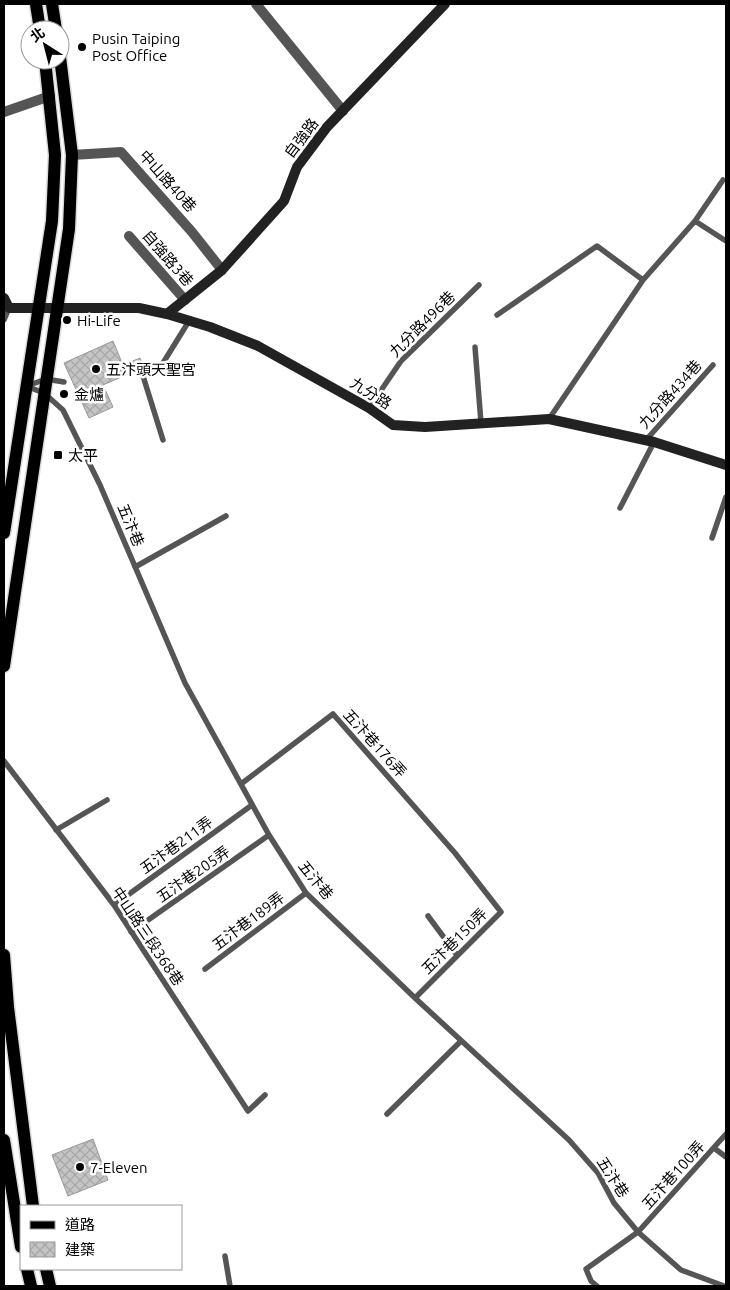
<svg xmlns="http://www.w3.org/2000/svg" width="730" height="1290" viewBox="0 0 730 1290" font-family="Ubuntu,'Noto Sans TC',sans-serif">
<defs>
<pattern id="building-cross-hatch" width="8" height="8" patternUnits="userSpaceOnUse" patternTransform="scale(1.25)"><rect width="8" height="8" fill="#c4c4c4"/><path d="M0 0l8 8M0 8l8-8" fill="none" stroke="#a7a7a7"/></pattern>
</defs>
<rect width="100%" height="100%" fill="#fff"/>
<path fill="url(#building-cross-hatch)" stroke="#999" d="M113 341 123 365 140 358 144 367 103 385 113 407 89 418 64 363Z
M93 1139 108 1180 68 1196 52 1155Z"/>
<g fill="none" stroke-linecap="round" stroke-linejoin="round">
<g stroke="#dbdbdb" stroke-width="15">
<path id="primary" d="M36 4 40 30
M52 4 56 30
M4 533 52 221 55 155 45 60
M4 666 69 229 72 155 60 57
M4 955 8 1007 33 1206
M4 1140 21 1247
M27 1269 31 1286
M46 1269 50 1286"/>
</g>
<path stroke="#555" stroke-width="5.5" d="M695 221 726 241
M497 315 597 246 643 280
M4 320 9 308
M475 347 481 423
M26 386 44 393 63 410 100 485 185 683 269 835 306 893 415 998 569 1140 598 1173 614 1203 638 1232 681 1270 724 1286
M27 386 46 379 64 382
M369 408 401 361 479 285
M549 419 643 280 695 221 723 180
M163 440 143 376 163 363 189 321
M646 440 713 365
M620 508 654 442
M712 538 726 497
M135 567 226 516
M4 761 114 905 248 1111 265 1095
M241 784 333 714 455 853 501 912 415 998
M56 830 107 800
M114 905 252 805
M428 916 457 955
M131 932 269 835
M205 969 306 893
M387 1114 461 1041
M714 1148 726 1157
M225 1256 230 1286
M597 1286 591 1281 586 1269 638 1232 726 1134"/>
<path stroke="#555" stroke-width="10" d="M256 4 343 111
M4 112 50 96
M72 155 121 152 192 232 222 270
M129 236 185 300"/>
<path stroke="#222" stroke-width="10" d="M4 298 9 308H139L167 314 210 327 258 346 369 408 393 425 425 427 549 419 654 442 726 465
M167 314 222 270 284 201 297 167 327 127 445 4"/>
<use href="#primary" stroke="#000" stroke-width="12"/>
</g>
<g fill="#000" stroke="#fff" stroke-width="2">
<circle cx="82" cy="47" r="5"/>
<circle cx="67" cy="320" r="5"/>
<circle cx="96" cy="369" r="5"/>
<circle cx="64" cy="394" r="5"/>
<rect x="53" y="450" width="10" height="10" rx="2.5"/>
<circle cx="80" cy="1167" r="5"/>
</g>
<g text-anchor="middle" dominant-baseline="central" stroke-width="5" stroke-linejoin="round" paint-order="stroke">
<g font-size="15" fill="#000" stroke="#fff" text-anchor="start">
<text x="92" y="38">Pusin Taiping<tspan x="92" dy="17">Post Office</tspan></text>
<text x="77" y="320">Hi-Life</text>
<text x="106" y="369">五汴頭天聖宮</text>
<text x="74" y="394">金爐</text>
<text x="68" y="455">太平</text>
<text x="90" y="1167">7-Eleven</text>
</g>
<g font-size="15" fill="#000" stroke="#fff">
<text transform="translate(301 138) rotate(-53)">自強路</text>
<text transform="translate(168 181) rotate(48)">中山路40巷</text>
<text transform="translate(168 258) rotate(49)">自強路3巷</text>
<text transform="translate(422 324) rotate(-45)">九分路496巷</text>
<text transform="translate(371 393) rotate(32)">九分路</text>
<text transform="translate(670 394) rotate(-48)">九分路434巷</text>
<text transform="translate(131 525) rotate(67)">五汴巷</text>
<text transform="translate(375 743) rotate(48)">五汴巷176弄</text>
<text transform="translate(176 845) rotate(-36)">五汴巷211弄</text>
<text transform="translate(193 874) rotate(-35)">五汴巷205弄</text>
<text transform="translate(316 880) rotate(51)">五汴巷</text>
<text transform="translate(248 921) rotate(-37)">五汴巷189弄</text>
<text transform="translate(148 936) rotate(56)">中山路三段368巷</text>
<text transform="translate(454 941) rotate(-45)">五汴巷150弄</text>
<text transform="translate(673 1175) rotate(-48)">五汴巷100弄</text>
<text transform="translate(613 1177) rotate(57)">五汴巷</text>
</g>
</g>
<rect width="730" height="1290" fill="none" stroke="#000000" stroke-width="10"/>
<rect x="20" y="1205" width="162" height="65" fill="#ffffff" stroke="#999999"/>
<rect x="30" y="1221" width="25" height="8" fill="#000000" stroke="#999999"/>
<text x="65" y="1230" font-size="15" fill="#000000">道路</text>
<rect x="30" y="1242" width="25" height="15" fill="url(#building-cross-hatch)" stroke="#999999"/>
<text x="65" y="1255" font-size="15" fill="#000000">建築</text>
<g transform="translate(45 45) rotate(324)"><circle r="24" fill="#ffffff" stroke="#999999"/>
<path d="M0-4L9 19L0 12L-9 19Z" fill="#000000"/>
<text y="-8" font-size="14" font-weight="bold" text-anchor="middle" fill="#000000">北</text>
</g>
</svg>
